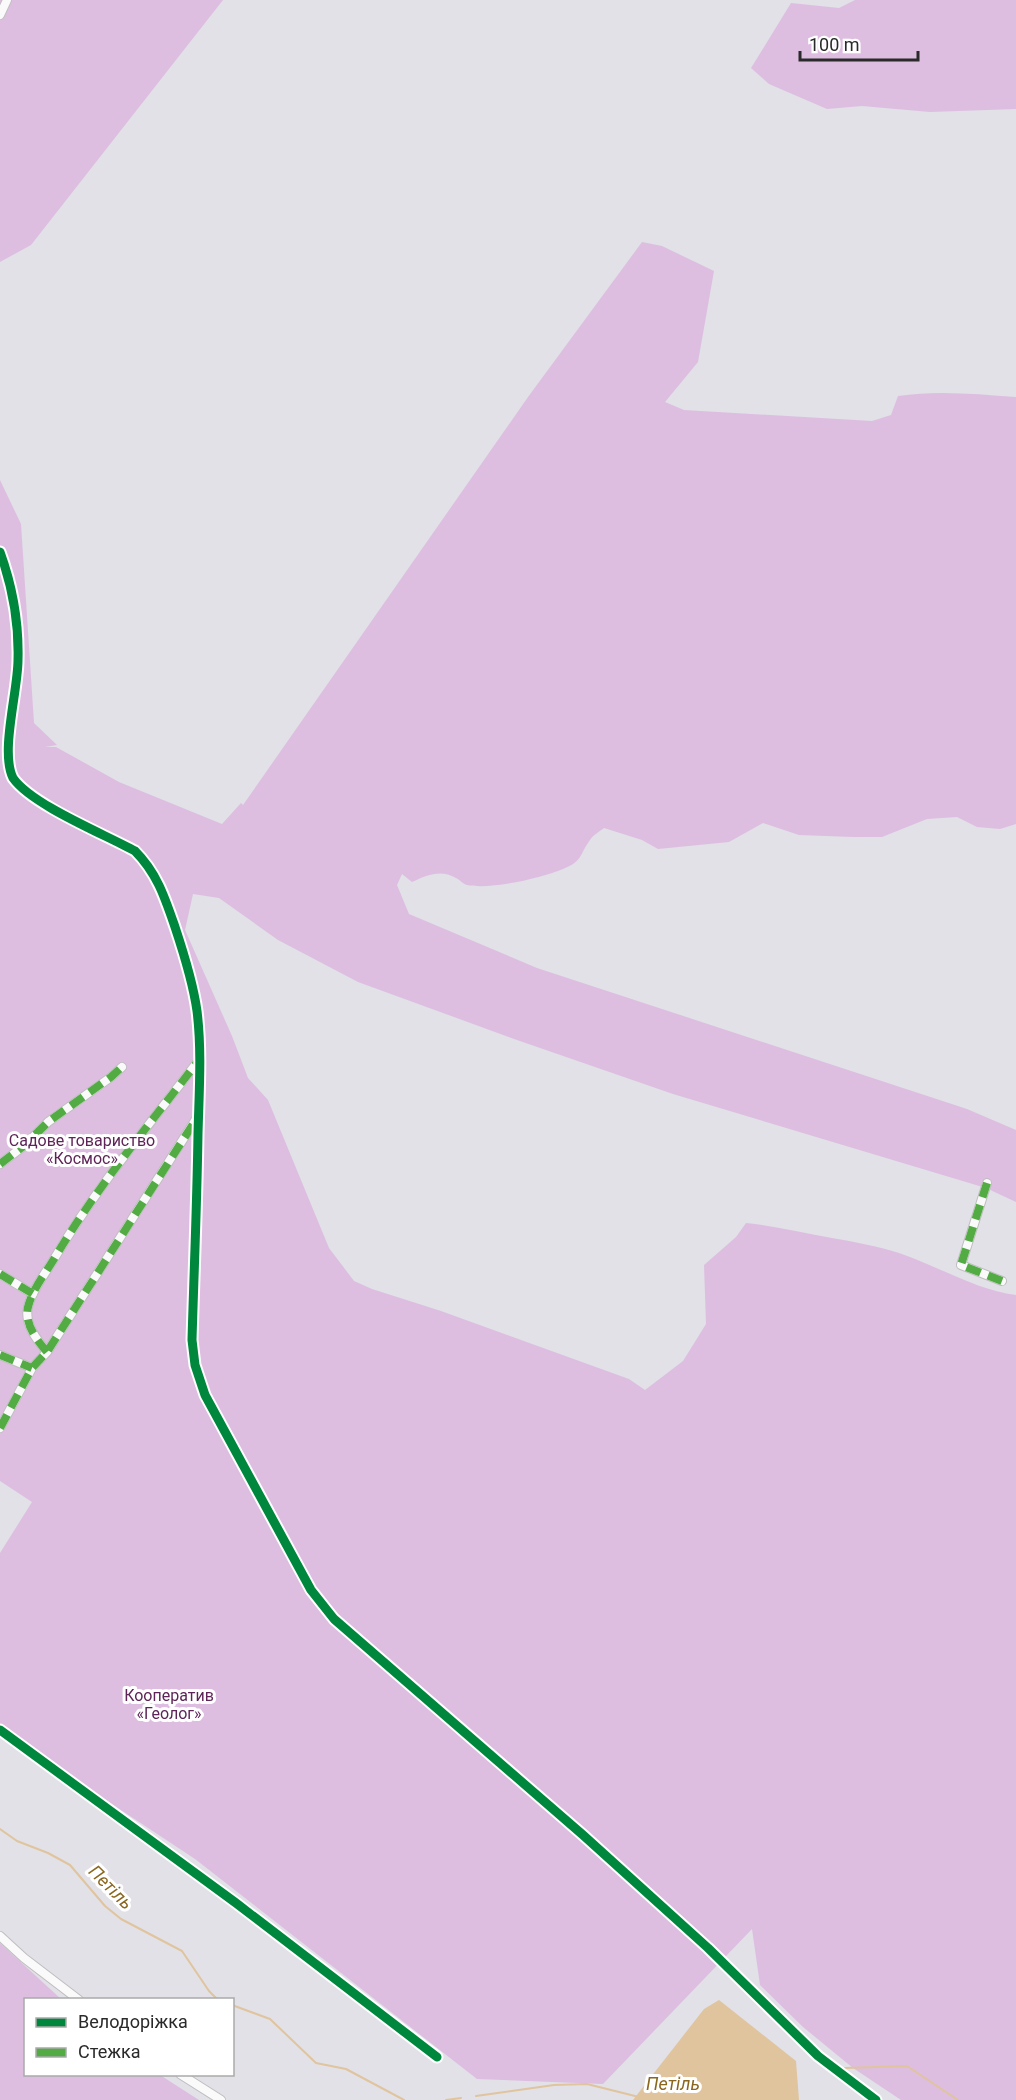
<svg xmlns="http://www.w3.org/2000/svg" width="1016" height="2100" viewBox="0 0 1016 2100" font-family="Roboto,sans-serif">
<rect width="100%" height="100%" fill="#e1e1e7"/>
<path fill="#ddbee0" d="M0 0H223L31 245 0 262Z
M855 0H1016V109L930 112 862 106 827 109 769 84 751 68 791 3 839 8Z
M642 242 662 246 714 271 698 362 665 402 684 410 872 421 891 415 898 396C937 390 976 394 1016 397V824L1000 829 977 827 957 817 927 819 882 837H853L799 835 763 823 729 842 658 849 642 840 604 828C599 832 593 835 590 840 579 855 583 861 563 869 541 878 491 890 467 885 463 884 460 880 456 878 441 869 427 875 412 882L402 874 397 885 409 914 537 968 967 1109 1016 1130V1202L986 1188 673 1094 517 1040 358 982 278 940 219 898 193 894 185 930 232 1036 248 1078 268 1100 329 1248 354 1281 372 1289 441 1311 629 1379 645 1390 683 1361 706 1324 704 1265 736 1237 746 1223C775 1226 803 1233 832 1238 855 1242 877 1246 899 1253 938 1266 976 1290 1016 1295V2100H901L853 2068 803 2027 760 1985 752 1929 603 2084 477 2079 195 1859 0 1730V1553L32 1502 0 1481V480L21 524 34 723 57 745 45 747H56L119 782 222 824 241 803 243 805 528 397Z
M0 1943 61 1999 26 2000V2074L160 2075 199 2100H0Z"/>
<path fill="#e0c49e" d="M719 2000 796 2061 799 2100H633L704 2009Z"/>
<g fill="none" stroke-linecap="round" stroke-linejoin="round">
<path stroke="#e0c49e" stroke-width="2" d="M0 1829 17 1841 48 1853 70 1865 105 1906 121 1919 182 1951 209 1991 218 2000
M232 2005 270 2019 316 2063 346 2069 404 2100
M845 2068 907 2066 958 2100
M476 2096 554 2085 587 2084 639 2097
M446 2100 461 2098"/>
<g stroke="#bebebf" stroke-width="10">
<path id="minor" d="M0 15 7 0
M0 552C12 585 19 624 18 660 18 691 0 752 13 778 32 805 104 834 135 851 157 873 165 898 175 927 184 954 193 982 197 1011 202 1051 199 1093 198 1134 197 1203 194 1271 192 1340L195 1365 205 1395 311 1590 334 1619 583 1835 708 1948 818 2056 876 2100
M0 1164 25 1145 48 1122 111 1077 122 1067
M987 1183 961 1265 1002 1281
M0 1274 33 1294
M47 1352C37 1340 24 1324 28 1307 32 1290 45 1274 54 1259 96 1188 149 1125 199 1060
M0 1355 32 1368
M0 1428 32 1368 47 1352 198 1116
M0 1730 236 1903 437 2057
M0 1936 24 1958 79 2000
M180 2074 221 2100"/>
</g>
<use href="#minor" stroke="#fafafb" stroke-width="8"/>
<path stroke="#53ab44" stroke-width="8" stroke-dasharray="15 8" stroke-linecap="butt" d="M0 1164 25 1145 48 1122 111 1077 122 1067
M987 1183 961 1265 1002 1281
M0 1274 33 1294
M47 1352C37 1340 24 1324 28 1307 32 1290 45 1274 54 1259 96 1188 149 1125 199 1060
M0 1355 32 1368
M0 1428 32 1368 47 1352 197 1118"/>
<g stroke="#fff" stroke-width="13">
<path id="cycleway" d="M0 552C12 585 19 624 18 660 18 691 0 752 13 778 32 805 104 834 135 851 157 873 165 898 175 927 184 954 193 982 197 1011 202 1051 199 1093 198 1134 197 1203 194 1271 192 1340L195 1365 205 1395 311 1590 334 1619 583 1835 708 1948 818 2056 876 2100
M0 1730 236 1903 437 2057"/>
</g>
<use href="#cycleway" stroke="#00873e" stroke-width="9"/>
</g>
<g text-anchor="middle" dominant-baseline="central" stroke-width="6" stroke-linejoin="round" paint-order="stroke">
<g font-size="16" fill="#5e2357" stroke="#fff">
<text x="82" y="1140">Садове товариство<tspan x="82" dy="18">«Космос»</tspan></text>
<text x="169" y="1695">Кооператив<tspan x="169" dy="18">«Геолог»</tspan></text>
</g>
<g font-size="18" font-style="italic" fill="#8a661e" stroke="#fff">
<text transform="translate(111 1887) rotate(45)">Петіль</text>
<text x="673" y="2083">Петіль</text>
</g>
</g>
<rect x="24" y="1998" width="210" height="78" fill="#ffffff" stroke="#aaaaaa" stroke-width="1.5"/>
<rect x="36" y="2018" width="30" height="9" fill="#00873e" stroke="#aaaaaa" stroke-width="1.5"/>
<text x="78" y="2028" font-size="18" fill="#2a2a2a">Велодоріжка</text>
<rect x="36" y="2048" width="30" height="9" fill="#53ab44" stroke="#aaaaaa" stroke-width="1.5"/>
<text x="78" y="2058" font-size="18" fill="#2a2a2a">Стежка</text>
<path d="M800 51v9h118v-9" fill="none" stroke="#2a2a2a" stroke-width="3"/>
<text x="809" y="51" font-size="18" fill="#2a2a2a" stroke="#ffffff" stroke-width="4.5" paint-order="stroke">100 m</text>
</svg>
